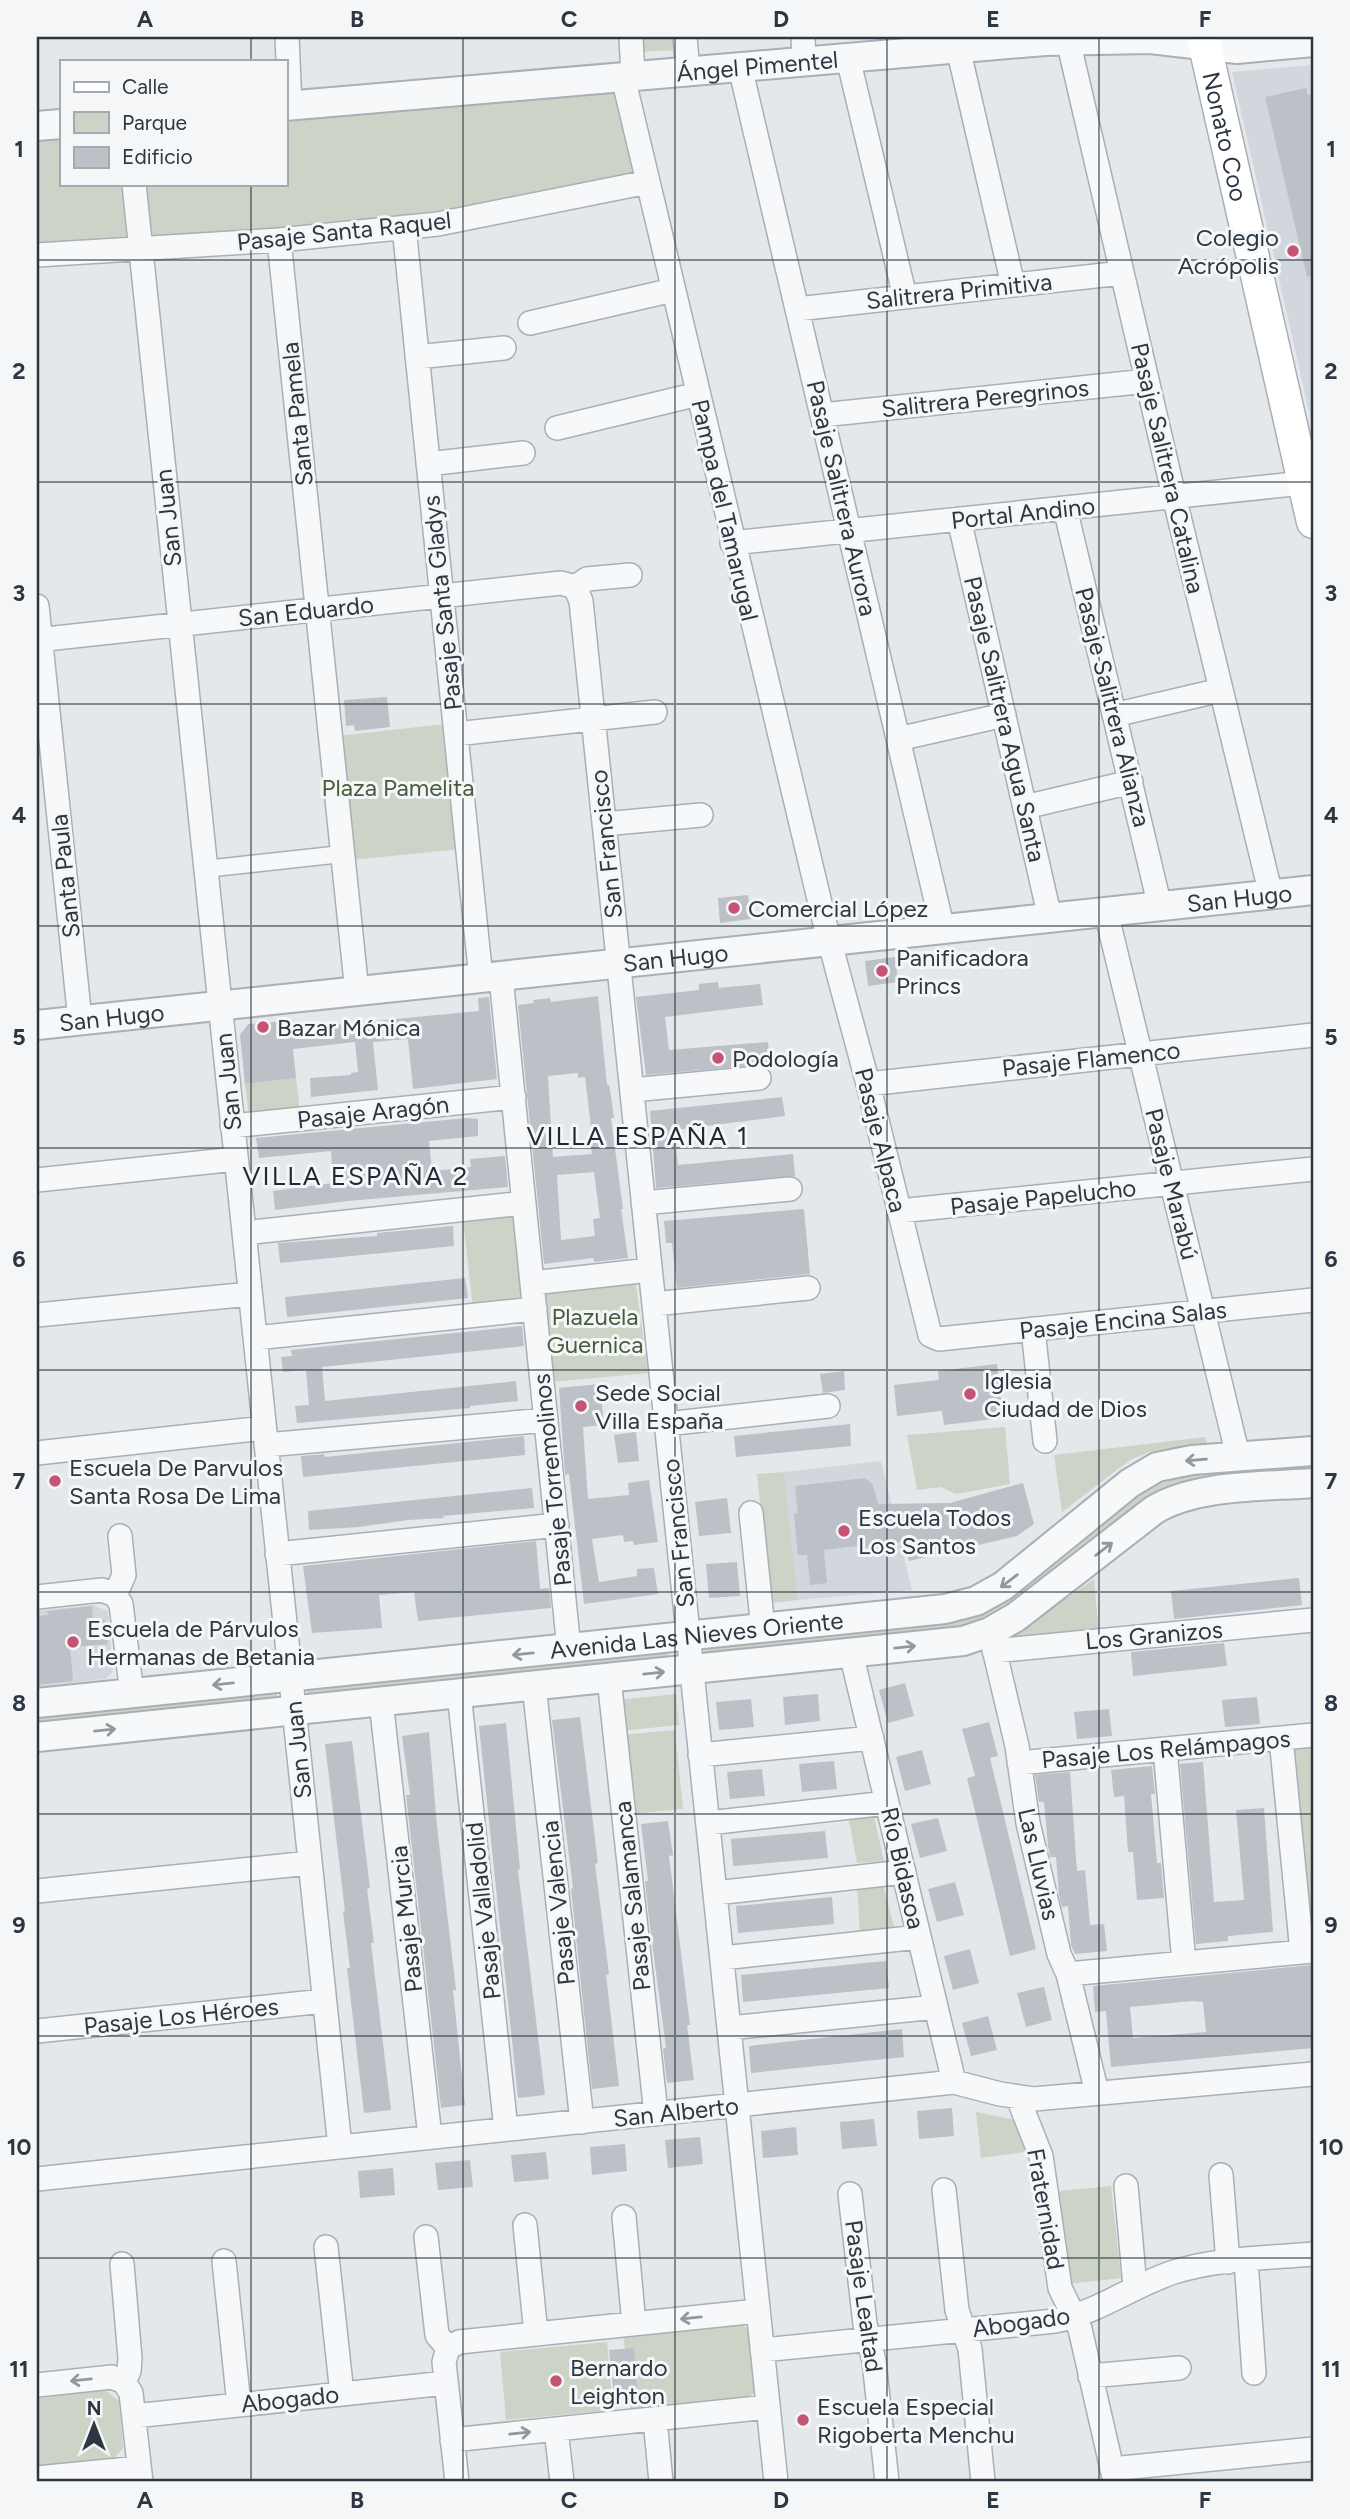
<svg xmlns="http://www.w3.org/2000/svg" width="1350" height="2519" viewBox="0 0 1350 2519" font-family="Figtree,sans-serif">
<rect width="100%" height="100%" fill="#e4e8eb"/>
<path fill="#d2d7dd" d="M1313 65V429L1232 72Z
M881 1461 912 1590 798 1600 784 1472Z
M93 1605 108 1611 113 1672 105 1679 37 1687V1611Z"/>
<path fill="#cbd4c6" d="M635 37H676L677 50 636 52Z
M620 87 638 176 470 207 280 229 37 248V136L61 134V184H285V115Z
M446 724 462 849 351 860 337 736Z
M296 1078 300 1112 249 1117 245 1084Z
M514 1214 524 1303 473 1308 463 1220Z
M635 1278 648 1373 551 1382 542 1297 545 1289Z
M1005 1427 1010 1484 956 1494 941 1487 917 1490 907 1435Z
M1205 1437 1207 1443 1149 1452 1130 1460 1062 1512 1054 1455Z
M1313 1460V1474L1183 1483 989 1623 704 1658 703 1646 952 1617 1164 1474Z
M784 1472 798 1600 763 1604V1530L757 1474Z
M1094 1579 1099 1634 1001 1644Z
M667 1649 669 1661 309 1700 306 1687Z
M276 1690 278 1703 37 1729V1716Z
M676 1694 679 1725 620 1731 617 1700Z
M675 1730 683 1809 630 1814 622 1735Z
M1313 1746V1932H1306L1289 1748Z
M873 1812 884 1861 857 1863 848 1815Z
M882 1881 895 1931 860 1934 857 1885Z
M976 2112 1020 2121 1025 2152 981 2158Z
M1111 2186 1121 2278 1068 2284 1058 2191Z
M737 2321 750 2331 757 2389 746 2401 631 2411 629 2395 638 2393 634 2349H625L623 2334Z
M607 2342 613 2410 506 2420 500 2352Z
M105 2390 119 2401 123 2448 114 2458 37 2466V2398Z"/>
<path fill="#bbc1c7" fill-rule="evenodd" d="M1306 88 1308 95 1313 94V276L1307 277 1265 97Z
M387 697 390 727 355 731 354 725 346 726 344 700Z
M748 895 751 919 720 923 718 898Z
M895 957 898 982 868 986 865 961Z
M718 982 719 988 760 984 763 1005 665 1017 669 1050 768 1042 770 1064 646 1075 636 997 699 990V984Z
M598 996 607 1085H609L612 1102 614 1118H611L623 1209H621L628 1258 594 1262 593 1258 544 1264 518 1005 534 1003 533 1000 550 998 551 1002ZM578 1073V1078L585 1077 592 1135H589L592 1154 553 1157 548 1076ZM594 1172 600 1218 593 1219 595 1236 561 1240 557 1175Z
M489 997 497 1079 413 1089 408 1039 373 1042 378 1090 311 1097 310 1078 351 1075V1073L358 1072 355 1042 293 1049 296 1078 245 1084 240 1035 248 1024 290 1021 291 1029 479 1011 478 998Z
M782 1097 785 1116 674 1130 678 1165 793 1154 795 1176 656 1188 650 1111Z
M467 1118 478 1119V1136L429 1141 432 1171 471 1167 470 1159 505 1156 508 1187 348 1201 275 1210 273 1191 333 1183 331 1151 259 1158 256 1138Z
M804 1209 810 1274 677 1288 672 1243H666L664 1221Z
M453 1226 454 1246 280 1263 278 1243 377 1236V1233Z
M465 1278 468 1298 287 1317 285 1297Z
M522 1326 524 1346 322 1367 325 1401 516 1381 518 1401 470 1406V1408L297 1423 295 1406 309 1405 306 1370 283 1372 281 1357 292 1356 291 1350Z
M997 1364 1003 1418 944 1425 942 1411 897 1416 894 1385 939 1380 938 1371Z
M844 1371 845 1390 823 1393 820 1374Z
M600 1384 604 1425 583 1427 588 1499 629 1495 628 1483 649 1480 658 1542 634 1545 633 1541 624 1542 623 1535 592 1539 599 1582 637 1576V1569L654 1568 658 1594 584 1604 569 1474 565 1475 559 1388Z
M850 1424 851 1446 736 1457 734 1436Z
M636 1432 639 1461 618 1463 614 1435Z
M524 1436 525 1455 303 1477 301 1456 324 1454 325 1457Z
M865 1478 873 1485 878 1504 950 1503 1023 1483 1034 1524 1017 1536 909 1561 902 1542 865 1548 864 1545 824 1550 827 1583 810 1585 807 1555H798L794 1514 798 1513 795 1486Z
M532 1488 534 1508 443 1516 444 1518 408 1520 359 1527 309 1530 308 1511Z
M727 1498 731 1533 699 1536 695 1502Z
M536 1541 540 1589 549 1588 551 1608 418 1621 414 1592 379 1595 382 1628 312 1633 303 1566Z
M737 1562 740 1596 709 1598 706 1564Z
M1299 1578 1302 1605 1174 1619 1171 1591Z
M92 1606 93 1621 105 1620 108 1644 70 1647 73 1681 37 1685V1616L48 1615 47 1611Z
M1224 1643 1227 1666 1133 1676 1131 1652Z
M905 1683 914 1716 888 1723 879 1690Z
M818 1694 820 1721 785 1725 783 1697Z
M1257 1697 1260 1724 1225 1727 1222 1700Z
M751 1699 754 1727 719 1730 716 1702Z
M1109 1709 1112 1736 1077 1739 1074 1712Z
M580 1717 598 1863 595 1864 609 1974 606 1975 619 2086 592 2089 571 1889 573 1888 552 1720Z
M989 1722 998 1756 990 1758 1036 1949 1010 1956 967 1778 975 1776 962 1729Z
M506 1723 520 1869 518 1870 545 2095 518 2098 479 1726Z
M429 1732 437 1826 456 1990H453L465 2105 441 2108 412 1848 406 1795H410L402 1736Z
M352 1741 370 1888 367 1889 374 1943H371L391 2110 364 2113 347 1968H350L343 1912 345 1911 325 1744Z
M922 1750 931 1784 905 1791 896 1757Z
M834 1761 837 1789 802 1792 799 1764Z
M1203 1762 1214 1902 1244 1900 1236 1810 1264 1808 1273 1932 1228 1936V1941L1196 1944 1180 1764Z
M1152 1766 1155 1794H1151L1157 1863H1161L1164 1898 1137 1900 1133 1852H1128L1124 1796 1114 1797 1111 1770Z
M762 1769 765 1796 730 1799 727 1772Z
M1070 1772 1077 1871 1085 1870 1090 1925 1104 1924 1107 1951 1075 1954 1071 1945 1068 1906 1062 1907 1059 1895 1056 1857H1050L1048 1845 1044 1802H1039L1035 1775Z
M938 1818 947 1851 920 1858 911 1824Z
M668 1821 673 1855 669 1856 690 2025H687L694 2080 667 2083 663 2049 666 2048 649 1919 645 1881H648L641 1824Z
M825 1831 828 1858 733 1866 731 1839Z
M955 1882 964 1915 937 1922 928 1889Z
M832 1897 834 1924 738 1933 736 1906Z
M970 1949 979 1983 953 1990 944 1956Z
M886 1961 889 1988 743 2002 741 1975Z
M1313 1965V2048L1111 2067 1106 2011 1095 2012 1093 1986ZM1192 2001 1203 2002 1206 2032 1133 2038 1130 2007Z
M1044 1987 1052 2020 1026 2027 1017 1993Z
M988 2016 997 2050 971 2056 962 2023Z
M902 2029 904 2057 751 2073 749 2046Z
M952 2108 954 2136 919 2139 917 2111Z
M874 2119 877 2146 842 2149 840 2122Z
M796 2127 798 2155 763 2158 761 2131Z
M700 2137 703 2164 668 2168 665 2140Z
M625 2144 627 2171 592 2175 590 2147Z
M546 2152 549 2179 514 2182 511 2155Z
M470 2160 473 2187 438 2190 435 2163Z
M393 2168 395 2195 360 2198 358 2171Z
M634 2348 638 2394 614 2396 609 2350Z"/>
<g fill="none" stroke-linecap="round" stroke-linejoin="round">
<g stroke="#a9afb5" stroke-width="19">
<path id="pedestrian" d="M205 869 342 854"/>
</g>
<g stroke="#a9afb5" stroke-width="26">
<path id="minor" d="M287 37 290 106
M631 37 633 76
M685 37 688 72
M803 37 804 62
M1068 40 1174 496 1271 895
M958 48 1013 285
M848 58 905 297
M740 67 943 930
M623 77 825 924 868 1084 930 1335 939 1339 1313 1300
M134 184 340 2147
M404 227 481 979
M279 240 357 992
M37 255 279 240 438 224 648 182
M797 309 1122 273
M530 323 673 290
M417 357 504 348
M822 415 1147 381
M557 428 698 394
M428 464 523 453
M1065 508 1160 907
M959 519 1050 918
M732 543 1313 482
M575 587 581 601 776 2482
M575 587 587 579 630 575
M37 606 80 1020
M37 640 561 583 575 587
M1114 715 1221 690
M456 734 655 712
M898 739 1004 715
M1025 807 1131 782
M604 824 701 815
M1106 912 1238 1456
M501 977 569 1649
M868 1084 1313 1035
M632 1090 759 1078
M232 1126 514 1097
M37 1180 236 1159
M643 1203 790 1189
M899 1211 1313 1169
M244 1233 524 1203
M532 1283 650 1270
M654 1304 808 1288
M37 1315 250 1294
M1033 1329 1045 1441
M255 1338 535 1309
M666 1424 828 1406
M266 1445 546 1420
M37 1453 264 1428
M751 1513 763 1629
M277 1554 557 1525
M115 1595 124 1575 120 1536
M37 1597 102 1590 115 1595 121 1604 132 1694
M990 1632 1017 1746 1028 1823 1059 1954 1068 1974 1097 2093
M994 1651 1313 1620
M851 1653 954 2082
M609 1678 656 2114
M534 1685 582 2122
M459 1693 506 2129
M381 1701 430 2137
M1281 1738 1302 1952
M1165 1749 1184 1963
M700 1755 872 1738
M1019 1763 1313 1735
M708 1823 887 1803
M37 1891 310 1863
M715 1893 904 1872
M722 1958 919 1937
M1068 1974 1313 1951
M729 2028 936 2007
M37 2031 324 2001
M1018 2098 1041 2156 1060 2288 1080 2329 1115 2482
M1221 2175 1228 2262
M37 2179 954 2082 1000 2094 1034 2099 1313 2074
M1126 2186 1135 2287
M944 2190 957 2310 970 2349 983 2482
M850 2194 865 2324 874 2361 887 2482
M624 2217 634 2324
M525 2225 536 2334
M426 2237 437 2335 448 2348
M326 2247 342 2394
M1246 2260 1254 2373
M224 2261 239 2405
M122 2264 130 2358 129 2371 124 2382
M448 2348 459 2342 758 2311
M448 2348 444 2362 457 2482
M762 2350 1055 2321C1097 2313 1134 2285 1174 2272 1218 2258 1268 2258 1313 2254
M1090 2376 1179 2368
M37 2385 112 2377 124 2382 131 2393 141 2482
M134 2416 446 2383
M655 2419 661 2482
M556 2429 562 2482
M452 2440 768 2407
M1112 2469 1313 2449
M37 2478 139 2468"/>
</g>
<g stroke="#a9afb5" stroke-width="32">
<g id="tertiary">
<path id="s1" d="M285 106 1045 41 1150 39 1237 49 1313 42"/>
<path d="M37 126 61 124"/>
<path id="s2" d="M37 1025 1313 890"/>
<path id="s3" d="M37 1703 945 1609 976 1601 1003 1586 1130 1483 1157 1467 1192 1460 1313 1451"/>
<path d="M37 1737 963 1641 990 1632 1016 1617 1154 1510C1197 1484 1263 1487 1313 1483"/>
</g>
</g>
<g stroke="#a9afb5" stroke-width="35">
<g id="secondary">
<path id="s4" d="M1203 37 1313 522"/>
</g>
</g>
<use href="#pedestrian" stroke="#f7f8f9" stroke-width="16"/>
<use href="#minor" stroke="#f7f8f9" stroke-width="23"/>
<use href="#tertiary" stroke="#f7f8f9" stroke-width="28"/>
<use href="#secondary" stroke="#fff" stroke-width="32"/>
</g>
<defs><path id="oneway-shaft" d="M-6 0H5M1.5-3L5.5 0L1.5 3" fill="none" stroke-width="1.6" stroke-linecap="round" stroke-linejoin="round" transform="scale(1.75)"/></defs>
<g stroke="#92989e">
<use href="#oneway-shaft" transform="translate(1196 1460) rotate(175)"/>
<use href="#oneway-shaft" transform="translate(1104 1549) rotate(-38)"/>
<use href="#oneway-shaft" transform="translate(1009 1581) rotate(143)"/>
<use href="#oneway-shaft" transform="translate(905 1647) rotate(-6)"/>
<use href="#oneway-shaft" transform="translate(523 1654) rotate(174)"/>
<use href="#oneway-shaft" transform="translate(654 1673) rotate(-6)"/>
<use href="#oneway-shaft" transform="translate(223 1684) rotate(174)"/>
<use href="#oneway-shaft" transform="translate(105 1730) rotate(-6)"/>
<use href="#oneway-shaft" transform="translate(691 2318) rotate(174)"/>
<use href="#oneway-shaft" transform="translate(81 2380) rotate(174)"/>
<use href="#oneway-shaft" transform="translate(520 2433) rotate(-6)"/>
</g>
<path fill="none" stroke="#2d3742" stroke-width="2" stroke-opacity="0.55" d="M251 37V61M463 37V2482M675 37V2482M887 37V2482M1099 37V2482M251 184V2482M37 260H1313M37 482H1313M37 704H1313M37 926H1313M37 1148H1313M37 1370H1313M37 1592H1313M37 1814H1313M37 2036H1313M37 2258H1313"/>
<g fill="#c55373" stroke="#f4f6f8" stroke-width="2.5">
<circle cx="1293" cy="251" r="7"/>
<circle cx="734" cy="908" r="7"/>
<circle cx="882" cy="971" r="7"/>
<circle cx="263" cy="1027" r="7"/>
<circle cx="718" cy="1058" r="7"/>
<circle cx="970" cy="1394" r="7"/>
<circle cx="581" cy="1406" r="7"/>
<circle cx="55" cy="1481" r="7"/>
<circle cx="844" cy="1531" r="7"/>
<circle cx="73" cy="1642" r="7"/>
<circle cx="556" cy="2381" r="7"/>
<circle cx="803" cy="2420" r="7"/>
</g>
<g text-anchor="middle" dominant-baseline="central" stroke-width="6" stroke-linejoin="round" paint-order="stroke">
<g font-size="24" fill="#2d3742" stroke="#f4f6f8">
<text stroke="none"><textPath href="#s1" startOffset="474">Ángel Pimentel</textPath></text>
<text stroke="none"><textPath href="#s4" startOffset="102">Nonato Coo</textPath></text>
<text transform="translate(344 231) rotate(-6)">Pasaje Santa Raquel</text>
<text transform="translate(959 291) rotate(-6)">Salitrera Primitiva</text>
<text transform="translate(985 398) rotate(-6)">Salitrera Peregrinos</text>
<text transform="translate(297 414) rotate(-96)">Santa Pamela</text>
<text transform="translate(1168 468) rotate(77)">Pasaje Salitrera Catalina</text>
<text transform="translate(842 498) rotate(77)">Pasaje Salitrera Aurora</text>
<text transform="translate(725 510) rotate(77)">Pampa del Tamarugal</text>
<text transform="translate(1023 513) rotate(-6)">Portal Andino</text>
<text transform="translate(168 518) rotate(-96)">San Juan</text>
<text transform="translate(442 603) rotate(-96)">Pasaje Santa Gladys</text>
<text transform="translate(306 611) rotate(-6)">San Eduardo</text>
<text transform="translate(1113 707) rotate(76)">Pasaje Salitrera Alianza</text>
<text transform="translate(1005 719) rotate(77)">Pasaje Salitrera Agua Santa</text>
<text transform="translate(606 844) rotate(-96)">San Francisco</text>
<text transform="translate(65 876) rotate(-96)">Santa Paula</text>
<text stroke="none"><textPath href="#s2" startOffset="1209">San Hugo</textPath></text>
<text stroke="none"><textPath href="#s2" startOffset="642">San Hugo</textPath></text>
<text stroke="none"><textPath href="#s2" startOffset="75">San Hugo</textPath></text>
<text transform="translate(1091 1059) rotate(-6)">Pasaje Flamenco</text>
<text transform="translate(228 1082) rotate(-96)">San Juan</text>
<text transform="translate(373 1112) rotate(-6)">Pasaje Aragón</text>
<text transform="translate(881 1140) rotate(76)">Pasaje Alpaca</text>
<text transform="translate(1172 1184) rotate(76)">Pasaje Marabú</text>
<text transform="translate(1043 1197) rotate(-6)">Pasaje Papelucho</text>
<text transform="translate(1123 1320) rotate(-6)">Pasaje Encina Salas</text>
<text transform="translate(552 1480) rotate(-96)">Pasaje Torremolinos</text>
<text transform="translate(678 1533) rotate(-96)">San Francisco</text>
<text stroke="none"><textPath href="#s3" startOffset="663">Avenida Las Nieves Oriente</textPath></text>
<text transform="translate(1154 1635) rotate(-5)">Los Granizos</text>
<text transform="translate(1166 1749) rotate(-5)">Pasaje Los Relámpagos</text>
<text transform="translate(298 1750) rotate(-96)">San Juan</text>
<text transform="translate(1039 1864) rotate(77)">Las Lluvias</text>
<text transform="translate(903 1868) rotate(77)">Río Bidasoa</text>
<text transform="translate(632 1896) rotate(-96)">Pasaje Salamanca</text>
<text transform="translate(558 1903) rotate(-96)">Pasaje Valencia</text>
<text transform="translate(483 1911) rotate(-96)">Pasaje Valladolid</text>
<text transform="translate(406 1919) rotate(-96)">Pasaje Murcia</text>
<text transform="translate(181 2016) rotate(-6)">Pasaje Los Héroes</text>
<text transform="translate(676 2112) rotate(-6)">San Alberto</text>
<text transform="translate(1046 2209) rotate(80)">Fraternidad</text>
<text transform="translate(864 2296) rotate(82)">Pasaje Lealtad</text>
<text transform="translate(1021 2322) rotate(-8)">Abogado</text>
<text transform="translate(290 2399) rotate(-6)">Abogado</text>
</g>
<g font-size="24" fill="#2d3742" stroke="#f4f6f8" text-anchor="start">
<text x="1279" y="237" text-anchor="end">Colegio<tspan x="1279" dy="28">Acrópolis</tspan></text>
<text x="748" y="908">Comercial López</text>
<text x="896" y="957">Panificadora<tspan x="896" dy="28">Princs</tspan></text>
<text x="277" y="1027">Bazar Mónica</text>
<text x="732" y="1058">Podología</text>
<text x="984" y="1380">Iglesia<tspan x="984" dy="28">Ciudad de Dios</tspan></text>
<text x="595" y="1392">Sede Social<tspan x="595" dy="28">Villa España</tspan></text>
<text x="69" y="1467">Escuela De Parvulos<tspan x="69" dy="28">Santa Rosa De Lima</tspan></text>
<text x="858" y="1517">Escuela Todos<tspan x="858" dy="28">Los Santos</tspan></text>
<text x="87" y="1628">Escuela de Párvulos<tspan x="87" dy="28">Hermanas de Betania</tspan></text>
<text x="570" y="2367">Bernardo<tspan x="570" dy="28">Leighton</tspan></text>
<text x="817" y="2406">Escuela Especial<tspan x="817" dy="28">Rigoberta Menchu</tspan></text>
</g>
<g font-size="24" fill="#465d3b" stroke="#f4f6f8">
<text x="398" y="787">Plaza Pamelita</text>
<text x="595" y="1316">Plazuela<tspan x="595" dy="28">Guernica</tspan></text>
</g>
<g font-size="26" letter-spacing="2" fill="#1f2833" stroke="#f4f6f8">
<text x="638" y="1136">VILLA ESPAÑA 1</text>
<text x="356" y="1176">VILLA ESPAÑA 2</text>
</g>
</g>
<rect width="1350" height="2519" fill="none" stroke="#f4f6f8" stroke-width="77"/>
<rect x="60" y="60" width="228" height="126" fill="#f4f6f8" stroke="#a4aaaf" stroke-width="2"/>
<rect x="74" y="82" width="35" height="10" fill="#ffffff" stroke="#a4aaaf" stroke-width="2"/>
<text x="122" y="94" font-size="21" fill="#2d3742">Calle</text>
<rect x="74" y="112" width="35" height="21" fill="#cbd4c6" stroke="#a4aaaf" stroke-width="2"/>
<text x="122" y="130" font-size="21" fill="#2d3742">Parque</text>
<rect x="74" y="147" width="35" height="21" fill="#bbc1c7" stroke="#a4aaaf" stroke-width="2"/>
<text x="122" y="164" font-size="21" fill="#2d3742">Edificio</text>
<g transform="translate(94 2425)" stroke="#f4f6f8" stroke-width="5" paint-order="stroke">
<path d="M0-5L12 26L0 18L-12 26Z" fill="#2d3742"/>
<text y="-10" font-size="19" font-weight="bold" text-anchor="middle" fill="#2d3742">N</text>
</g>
<rect x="38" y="38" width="1274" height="2442" fill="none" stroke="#2d3742" stroke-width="2.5"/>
<g font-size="23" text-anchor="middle" font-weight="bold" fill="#2d3742">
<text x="145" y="27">A</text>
<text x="357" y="27">B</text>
<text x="569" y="27">C</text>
<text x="781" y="27">D</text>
<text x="993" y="27">E</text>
<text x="1205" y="27">F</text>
<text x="19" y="157">1</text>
<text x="1331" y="157">1</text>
<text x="19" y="379">2</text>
<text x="1331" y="379">2</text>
<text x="19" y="601">3</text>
<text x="1331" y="601">3</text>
<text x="19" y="823">4</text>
<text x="1331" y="823">4</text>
<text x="19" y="1045">5</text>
<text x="1331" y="1045">5</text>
<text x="19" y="1267">6</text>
<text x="1331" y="1267">6</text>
<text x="19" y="1489">7</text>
<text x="1331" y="1489">7</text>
<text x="19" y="1711">8</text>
<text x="1331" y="1711">8</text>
<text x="19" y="1933">9</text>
<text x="1331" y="1933">9</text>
<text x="19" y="2155">10</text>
<text x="1331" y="2155">10</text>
<text x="19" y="2377">11</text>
<text x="1331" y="2377">11</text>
<text x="145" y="2508">A</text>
<text x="357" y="2508">B</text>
<text x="569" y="2508">C</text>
<text x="781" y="2508">D</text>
<text x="993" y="2508">E</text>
<text x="1205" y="2508">F</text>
</g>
</svg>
